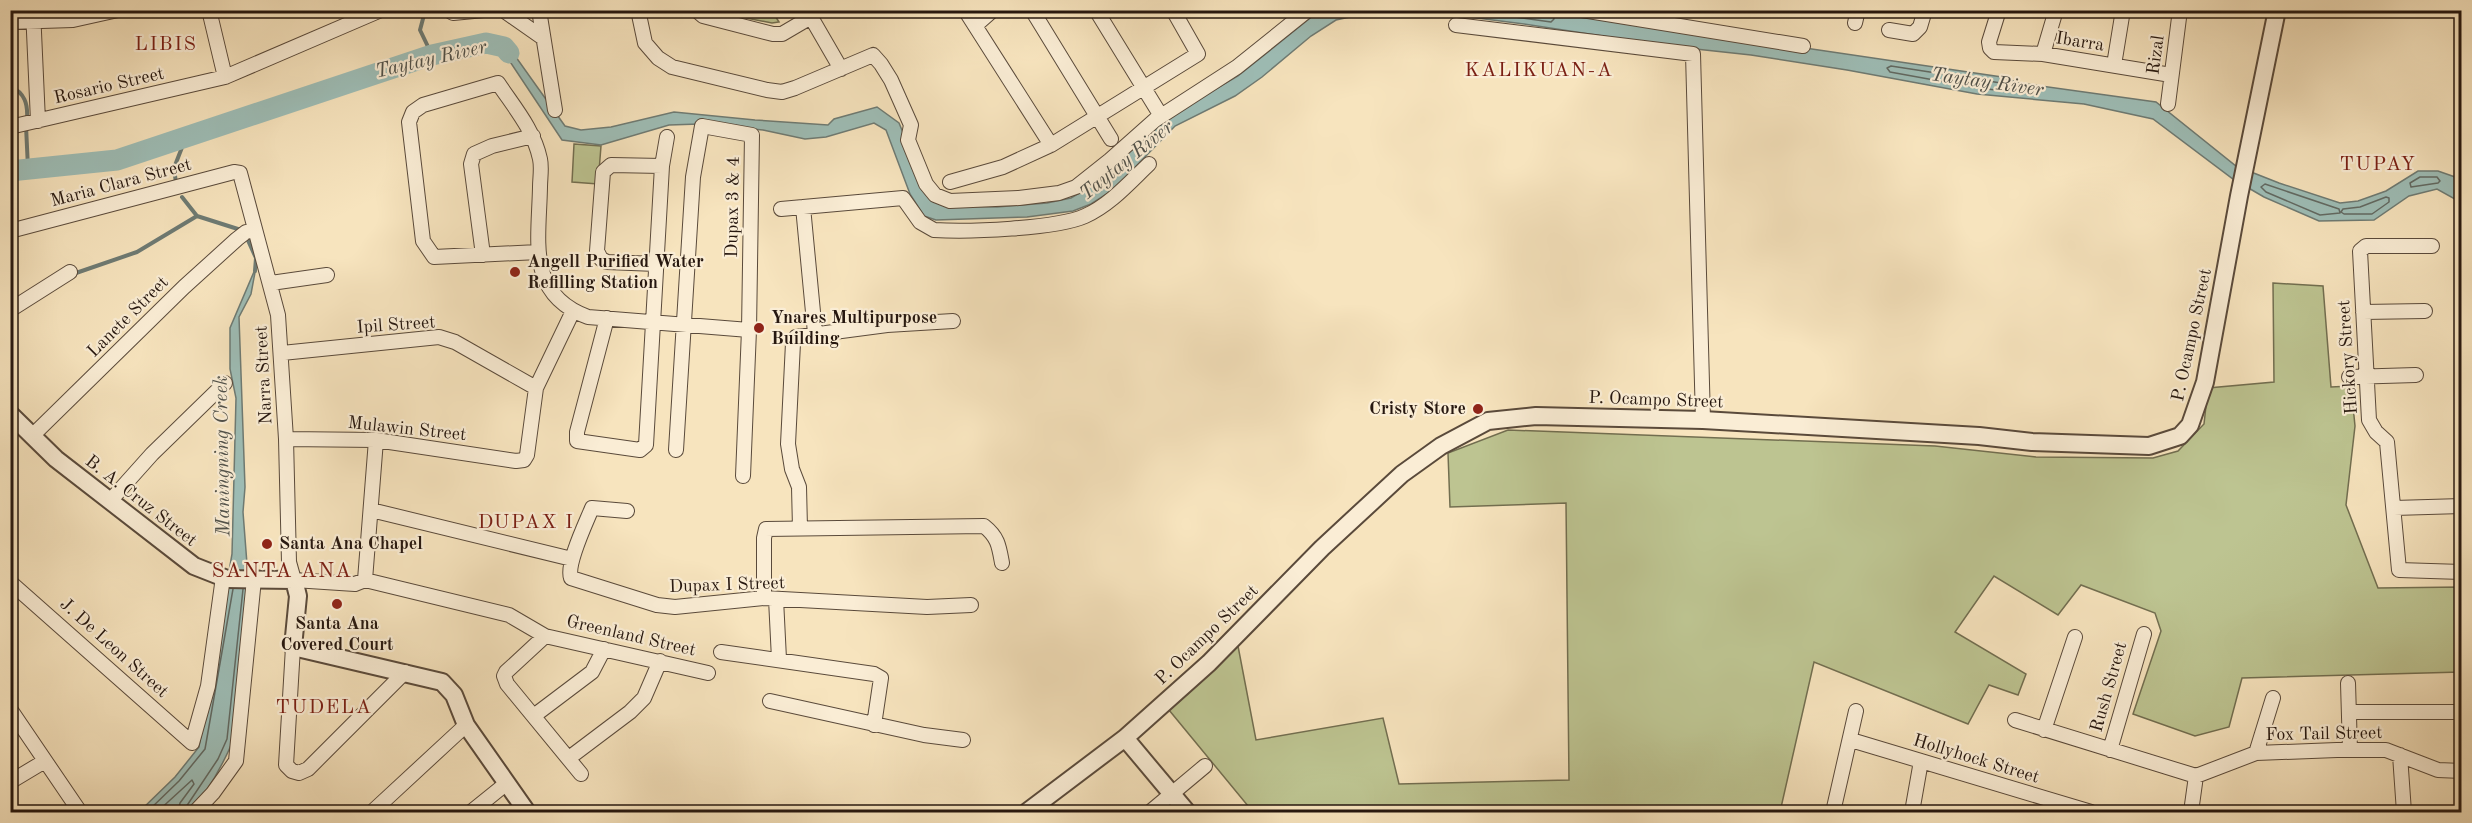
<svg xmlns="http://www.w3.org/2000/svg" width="2472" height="823" viewBox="0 0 2472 823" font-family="'Old Standard TT',serif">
<rect width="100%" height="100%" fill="#f7e4be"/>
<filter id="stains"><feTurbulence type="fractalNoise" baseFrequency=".00333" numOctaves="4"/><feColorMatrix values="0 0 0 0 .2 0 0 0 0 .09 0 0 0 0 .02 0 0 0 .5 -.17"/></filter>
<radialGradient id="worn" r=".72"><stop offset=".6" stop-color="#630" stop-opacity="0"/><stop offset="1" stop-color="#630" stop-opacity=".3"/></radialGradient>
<path fill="#bdc491" stroke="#726e50" stroke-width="1.5" d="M710 11H772L779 22 772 23Z
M574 144 601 146 598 184 572 182Z
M2273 283 2323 286 2331 387 2351 386 2355 426 2346 505 2378 588 2461 587V672L2242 678 2229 727 2195 736 2133 714 2161 631 2155 613 2081 585 2058 615 1994 576 1955 632 2026 674 2018 695 1989 685 1968 724 1814 662 1780 812H1253L1169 710 1238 646 1256 740 1383 718 1399 784 1569 780 1566 503 1450 507 1448 453 1508 430 1935 446 2036 457 2153 458 2178 451 2204 424 2208 388 2274 382Z"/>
<path fill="#9ebeb7" stroke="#6e7b74" stroke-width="1.5" d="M1533 10 1622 21 2002 77 2019 83 2156 102 2236 166 2279 183 2340 203 2358 201 2386 191 2418 171H2438L2455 177 2461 184V209L2455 199 2437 189 2409 196 2374 220 2319 221 2264 197 2233 179 2153 119 2084 104 1977 94 1847 70 1751 55 1668 46 1524 24 1461 16 1368 13 1336 20 1311 36 1262 77 1235 96 1175 126 1113 190 1091 204 1073 211 1027 217 936 220 924 216 910 194 886 130 874 123 826 137 805 139 763 130 699 124 669 125 601 145 562 140 505 54 497 47 486 43 495 42 508 46 565 126 581 130 611 127 674 112 755 120 828 125 834 119 877 107 899 123 919 171 951 206 997 207 1047 203 1071 198 1100 181 1161 121 1238 76 1319 11Z
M256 267 251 294 239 317 245 487 243 512 249 590 233 741C222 766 208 793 189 812H139L175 777 199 747 232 554 236 398 230 369V328Z"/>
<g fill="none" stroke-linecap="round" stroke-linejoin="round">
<path stroke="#626a63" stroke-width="1.5" d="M1463 10 1551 22 1554 19 1552 10
M1891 66 2001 83 2008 88 2005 91 1978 88 1890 72 1887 68Z
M2420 177H2437L2440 181 2438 183 2411 187 2410 183Z
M2265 184 2339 209 2340 213 2320 215 2266 192 2261 187Z
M2386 197 2389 198V202L2372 214H2344L2341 212 2343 209 2360 207Z
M147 812 179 781 205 749 233 589
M157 812 192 780 194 784 180 803 178 812
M186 812V807L218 759 227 739 243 589"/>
<path stroke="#6e7b74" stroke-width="4" d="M424 15 420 30 432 55
M10 86C25 93 28 104 27 119
M26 126 28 168
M176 183 174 168 186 137
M182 197 197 216 241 230
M246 236 256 258 255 271
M76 273 137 252 197 216"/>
<path stroke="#9ebeb7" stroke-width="21" d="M10 171 117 160 432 55 486 43 504 47 509 53"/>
<g stroke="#5a4a3b" stroke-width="16">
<path id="minor" d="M33 10 38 121
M209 10 225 77
M448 10 453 13 484 10
M503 10 543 38
M539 10 555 110
M638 10 645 43 658 58 672 67 767 90 782 92 795 88 873 55 881 64 891 80 911 125 908 140 926 184 935 195 950 201 1019 198 1059 193 1076 187 1110 160 1155 120 1237 67 1308 10
M696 10 703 16 773 34H782L811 17
M965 10 1051 145
M1032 10 1111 139
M1096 10 1158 111
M1582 10 1803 46
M1999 10 1989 42 1990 48 1994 52 2043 54 2171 75
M808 12 841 69
M10 22 73 20 118 10
M1855 23 1858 10
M976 25 993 10
M1456 25 1693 54 1703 420
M1889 30 1913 34 1920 27 1925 10
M2043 54 2056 10
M2114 65 2123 10
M2168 104 2180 10
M10 127 225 77 381 10
M950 182 1003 167 1051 145 1198 54 1173 10
M803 207 815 333
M781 209 903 198 920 222 934 230C968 232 1056 229 1085 216 1110 205 1130 182 1149 164
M10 231 234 172 240 173 278 315 286 439 289 562 294 580 355 584 365 580 509 615 545 636 708 673
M2432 246H2366L2360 251 2369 420 2376 432 2387 442 2399 570 2462 572
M538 252 434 257 423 241 409 122 413 112 423 105 498 83C514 107 534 130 540 159 542 168 540 178 540 187 539 241 526 294 588 317L749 330
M483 255 471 164 474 154 492 146 533 136
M656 264 607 262 601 259 597 251 603 172 611 165 662 166
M271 283 327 275
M10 310 70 272
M2363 312 2425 311
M607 318 577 432V441L640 450 646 445 662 166 667 137
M282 353 439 337 455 342 536 388
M2349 377 2416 375
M32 436 184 287 237 239 246 232 255 230
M286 439 376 440 516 461 524 460 527 455 536 388 573 311
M676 450 693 177 702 126 752 135 749 330 743 476
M110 501 152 454 225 383
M2394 508 2462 506
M371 510 572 559
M627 511 592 508C586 523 566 564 571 578L657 605 675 607 764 598 927 607 971 605
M800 528 799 487 792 469 788 444 793 343 796 337 887 325 953 321
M365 580 376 440
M10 582 192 743 208 686 223 577
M764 598V538L766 529 984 526C998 537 999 546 1002 563
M776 599 779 659
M545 636 506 672 504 676 507 684 581 774
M293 647 286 765 292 771 299 773 308 769 405 672
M721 652 874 674 881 678 874 725
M2348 683 2350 750
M770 701 924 735 963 740
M10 709 80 812
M2349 712H2462
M535 715 592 672 604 649
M2015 720 2196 776 2256 753 2337 750H2386L2438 770 2462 771
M2044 730 2075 637
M1851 740 2091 812
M2110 750 2144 634
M2256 753 2273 698
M2400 755 2404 812
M569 758 630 712 644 698 660 661
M10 782 45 761
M195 812 213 793 236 761 254 579
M372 812 466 725
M471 812 507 783
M1150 812 1205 766
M1833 812 1856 711
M1912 812 1921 761
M2191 812 2196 776"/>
</g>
<g stroke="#5a4a3b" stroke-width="20">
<path id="tertiary" d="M10 414 56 459 194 566 227 579 294 580 298 596 293 647 442 682 454 695 466 725 527 812
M1125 738 1187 812
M1027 812 1125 738 1209 663 1322 548 1402 474 1441 446 1488 421 1536 416 1703 420 1979 436 2032 442 2149 446 2180 436 2190 425 2205 382 2239 196 2277 10"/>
</g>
<use href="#minor" stroke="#faedd5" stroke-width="14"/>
<use href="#tertiary" stroke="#faedd5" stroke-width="16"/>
</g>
<g fill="#8f2418" stroke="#faedd5" stroke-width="2">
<circle cx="515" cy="272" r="6"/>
<circle cx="759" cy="328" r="6"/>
<circle cx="1478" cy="409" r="6"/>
<circle cx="267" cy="544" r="6"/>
<circle cx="337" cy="604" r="6"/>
</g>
<g text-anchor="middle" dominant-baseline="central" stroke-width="4.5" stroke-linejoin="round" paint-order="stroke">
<g font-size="18" fill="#26170f" stroke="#faedd5">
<text transform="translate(2080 42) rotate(9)">Ibarra</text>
<text transform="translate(2156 55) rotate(-82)">Rizal</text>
<text transform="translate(109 86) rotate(-13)">Rosario Street</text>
<text transform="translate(121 183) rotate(-15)">Maria Clara Street</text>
<text transform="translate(733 207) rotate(-89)">Dupax 3 &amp; 4</text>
<text transform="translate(128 317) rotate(-45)">Lanete Street</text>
<text transform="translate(396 325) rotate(-4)">Ipil Street</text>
<text transform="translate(2192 335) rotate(-78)">P. Ocampo Street</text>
<text transform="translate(2348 357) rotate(-94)">Hickory Street</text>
<text transform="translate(264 375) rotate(-93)">Narra Street</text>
<text transform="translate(1656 400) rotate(2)">P. Ocampo Street</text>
<text transform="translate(407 429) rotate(6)">Mulawin Street</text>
<text transform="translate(141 501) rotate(38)">B. A. Cruz Street</text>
<text transform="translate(727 585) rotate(-2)">Dupax I Street</text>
<text transform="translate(1207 635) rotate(-44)">P. Ocampo Street</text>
<text transform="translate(631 636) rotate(13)">Greenland Street</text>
<text transform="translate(114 648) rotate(42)">J. De Leon Street</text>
<text transform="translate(2109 687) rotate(-74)">Rush Street</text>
<text transform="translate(2324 734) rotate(-1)">Fox Tail Street</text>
<text transform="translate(1976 759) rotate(17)">Hollyhock Street</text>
</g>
<g font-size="18" font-weight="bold" fill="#26170f" stroke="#faedd5" text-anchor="start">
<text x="527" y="262">Angell Purified Water<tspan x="527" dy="21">Refilling Station</tspan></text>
<text x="771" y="318">Ynares Multipurpose<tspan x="771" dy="21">Building</tspan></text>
<text x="1466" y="409" text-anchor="end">Cristy Store</text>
<text x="279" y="544">Santa Ana Chapel</text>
<text x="337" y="624" text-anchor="middle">Santa Ana<tspan x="337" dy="21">Covered Court</tspan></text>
</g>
<g font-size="20" letter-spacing="1.5" fill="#7a1f14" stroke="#faedd5">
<text x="166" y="45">LIBIS</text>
<text x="1539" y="71">KALIKUAN-A</text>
<text x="2378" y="165">TUPAY</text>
<text x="526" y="523">DUPAX I</text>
<text x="324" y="708">TUDELA</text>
</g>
<g font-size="20" font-style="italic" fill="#50514a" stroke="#faedd5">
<text transform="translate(431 60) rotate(-13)">Taytay River</text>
<text transform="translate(1987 83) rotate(8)">Taytay River</text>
<text transform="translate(1127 161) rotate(-39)">Taytay River</text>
<text transform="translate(223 456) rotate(-91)">Maningning Creek</text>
</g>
<g font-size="21" letter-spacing="1.5" fill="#7a1f14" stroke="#faedd5">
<text x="282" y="571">SANTA ANA</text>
</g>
</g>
<rect width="2472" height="823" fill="none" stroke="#f7e4be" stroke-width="36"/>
<rect x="12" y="12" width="2448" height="799" fill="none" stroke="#26170f" stroke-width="3"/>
<rect x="18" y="18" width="2436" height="787" fill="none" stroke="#26170f" stroke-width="1.5"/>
<rect width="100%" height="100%" filter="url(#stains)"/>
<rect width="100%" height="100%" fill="url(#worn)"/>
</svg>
